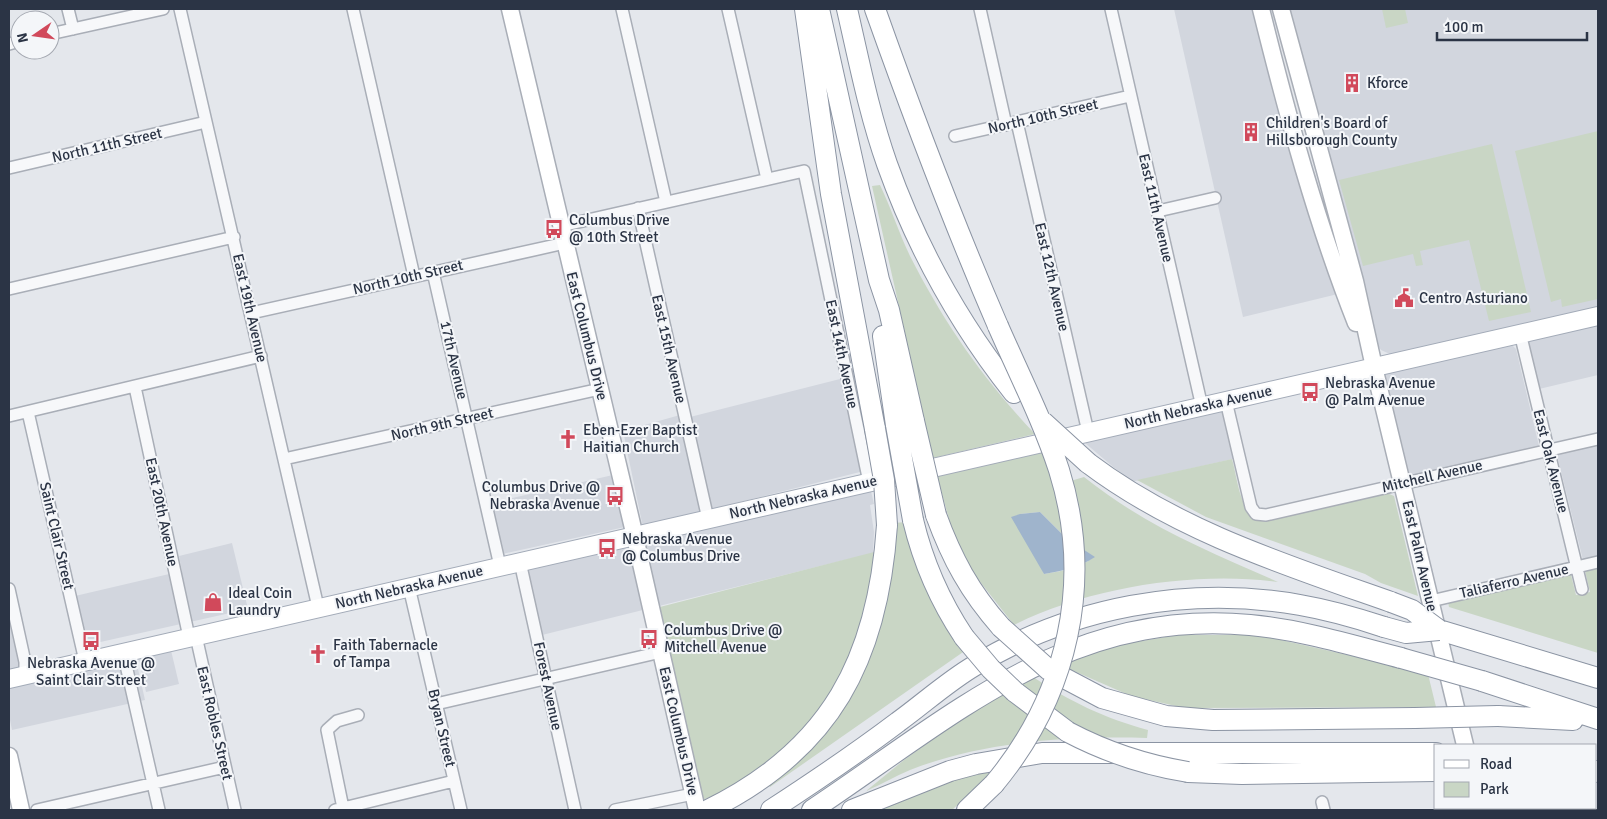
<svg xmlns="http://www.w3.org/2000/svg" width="1607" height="819" viewBox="0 0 1607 819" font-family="Signika,sans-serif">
<rect width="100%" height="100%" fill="#e4e7ec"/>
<path fill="#d2d6de" d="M1174 9H1259L1342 293 1243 317Z
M1286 9H1598V308L1392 355 1381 350 1377 344Z
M1598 323V375L1539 389 1528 344 1531 339Z
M1511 344 1516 349 1539 446 1413 476 1409 474 1385 376 1386 372Z
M844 378 864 471 712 509 690 417Z
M1224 404 1237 458 1131 482 1078 437Z
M680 415 705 529 871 491 874 504 870 505 874 532 873 553 542 635 527 570 646 542 623 431Z
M1598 445V557L1583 560 1557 455Z
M613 475 625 527 502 554 491 503Z
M232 543 248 609 87 645 75 596 182 571 179 556Z
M9 617 20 670 9 673Z
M169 642 179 684 146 692 137 649Z
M134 651 145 700 12 730 9 715V680Z"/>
<path fill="#c9d6c5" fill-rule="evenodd" d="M1382 9H1405L1408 23 1386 28Z
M1598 131V299L1562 307 1561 299 1551 302 1515 151Z
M1492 144 1531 312 1489 321 1469 240 1420 251 1423 265 1416 266 1413 254 1363 266 1339 180Z
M880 185C891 208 899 233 910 256 944 323 983 379 1035 434L933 458 872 186Z
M1044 449 1057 485 1084 477C1147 527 1206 550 1278 582 1195 571 1090 587 1014 625L970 569 954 538 937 475ZM1040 512 1066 538 1094 557C1080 568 1062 571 1044 574L1020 514Z
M1232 459C1238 480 1239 514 1263 521L1387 493 1394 496 1418 596 1381 583 1365 574 1206 517 1137 480Z
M906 522 966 650 770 787 767 783 833 720 894 523Z
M878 551 870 602 839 681 810 724 779 754 747 777 724 791 700 801 656 608Z
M1598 568V653L1449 607 1448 602 1571 575 1576 595 1590 592 1585 571Z
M1178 635H1247L1272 638 1415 670 1428 674 1436 707 1185 708 1131 696 1067 668 1072 660 1117 645Z
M1033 677C1071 702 1104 718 1148 730L1147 738C1068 736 984 741 910 770 895 776 881 785 866 791L904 760 985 702Z
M996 769 952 810H875L958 778Z
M1490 808H1594L1583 810H1490Z"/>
<path fill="#9fb4cc" d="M1040 512 1066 538 1095 557C1080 567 1062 571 1044 574L1011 517 1020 514Z"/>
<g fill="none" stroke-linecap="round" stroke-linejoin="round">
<g stroke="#a9aeb7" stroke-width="14">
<path id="street" d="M68 9 73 29
M180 9 318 607
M353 9 414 276
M622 9 666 202
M728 9 767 179
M980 9 1006 125
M1111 9 1202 407
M50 34 163 9
M9 44 20 41
M1017 122 1088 432
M955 136 1130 96
M9 168 206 122
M638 208 708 519
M1158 211 1215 198
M561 226 804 171 869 482
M433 272 500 566
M9 289 234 237
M251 313 565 243
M1520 333 1582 589
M135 387 189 637
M1226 401 1251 507 1256 514 1266 515 1598 439
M28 412 85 661
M9 416 261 356
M284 459 600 389
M520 562 575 810
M409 587 461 810
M9 589 25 662V676
M1431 601 1598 562
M196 636 235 810
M123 652 159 810
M436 704 661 652
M1322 802 1324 810
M343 808 327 730 337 721 358 715
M37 810 225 767
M335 810 454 781
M615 810 693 794"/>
</g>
<g stroke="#a9aeb7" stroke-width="19">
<path id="secondary" d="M510 9 632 524 697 810
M1261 9C1287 114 1316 222 1356 323
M1281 9 1355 281 1374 367 1465 745
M9 756 21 810
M1480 808V810"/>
</g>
<g stroke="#a3abb8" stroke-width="20">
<path id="primary" d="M9 679 1598 316"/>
</g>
<g stroke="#8b94a3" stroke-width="22">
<path id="highway" d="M805 9 831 194 875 429
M819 9 879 280 889 310 914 421
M847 9C859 61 869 113 887 164 916 245 960 325 1014 393
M875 9C913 116 953 222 998 326
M883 336 896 425
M1088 463C1178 531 1286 565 1391 602
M936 515C952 559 970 592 1001 627
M913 520C923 562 940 601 964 637
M1439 630 1598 678
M1049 670 1102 698 1166 716 1213 720 1415 718
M1482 681 1598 719
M1015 692 1068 732
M1498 716 1573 720
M1596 771 1598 772
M1188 772 1242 774 1436 771
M708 810C831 750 878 659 887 525
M771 810C814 782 857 753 898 722 923 704 947 682 974 666 1070 607 1189 585 1300 605 1329 610 1357 618 1384 627
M812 810C952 717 1068 608 1250 625 1302 630 1351 645 1401 658
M852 810 950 771 976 764 1042 753H1436
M967 810 994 784"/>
</g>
<use href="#street" stroke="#f7f8fa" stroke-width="11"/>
<use href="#secondary" stroke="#fff" stroke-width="16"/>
<use href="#primary" stroke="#fff" stroke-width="18"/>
<use href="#highway" stroke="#fff" stroke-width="20"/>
<g stroke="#8b94a3" stroke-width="22" stroke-linecap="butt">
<path id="highway-bridge" d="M914 421 936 515
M1043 422 1088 463
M896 425 913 520
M875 429 884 480 887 525
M1391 602 1412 610 1439 630
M1001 627 1049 670
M1384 627 1406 633 1439 630
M964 637 991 669 1015 692
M1401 658 1482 681
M1415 718 1498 716
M1068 732C1106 752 1145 765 1188 772
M994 784C1068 695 1094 582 1059 470 1043 421 1019 374 998 326"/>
</g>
<use href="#highway-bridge" stroke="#fff" stroke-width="20"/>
</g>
<defs>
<g id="building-bare" transform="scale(1.5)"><path d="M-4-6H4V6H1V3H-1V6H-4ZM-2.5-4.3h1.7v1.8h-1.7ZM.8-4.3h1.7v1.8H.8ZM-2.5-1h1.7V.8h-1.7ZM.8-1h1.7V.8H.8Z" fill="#d1495b" stroke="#f4f6f9" stroke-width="2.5" paint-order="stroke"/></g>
<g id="bus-bare" transform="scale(1.5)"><path d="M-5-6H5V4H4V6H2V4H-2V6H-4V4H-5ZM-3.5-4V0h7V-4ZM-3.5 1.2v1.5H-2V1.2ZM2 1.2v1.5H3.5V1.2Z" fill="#d1495b" stroke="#f4f6f9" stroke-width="2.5" paint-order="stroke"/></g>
<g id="civic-bare" transform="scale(1.5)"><path d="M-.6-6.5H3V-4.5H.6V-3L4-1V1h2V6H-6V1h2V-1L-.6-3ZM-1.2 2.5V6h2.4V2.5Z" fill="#d1495b" stroke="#f4f6f9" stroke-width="2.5" paint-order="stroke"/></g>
<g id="church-bare" transform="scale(1.5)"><path d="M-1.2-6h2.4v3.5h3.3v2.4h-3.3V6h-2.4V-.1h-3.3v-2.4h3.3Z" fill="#d1495b" stroke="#f4f6f9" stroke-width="2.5" paint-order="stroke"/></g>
<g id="shop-bare" transform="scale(1.5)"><path d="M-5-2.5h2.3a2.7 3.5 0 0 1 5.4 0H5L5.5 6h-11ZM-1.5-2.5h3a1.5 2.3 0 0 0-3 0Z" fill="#d1495b" stroke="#f4f6f9" stroke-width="2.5" paint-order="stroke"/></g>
</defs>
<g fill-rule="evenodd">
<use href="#building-bare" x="1352" y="83"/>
<use href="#building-bare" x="1251" y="132"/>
<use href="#bus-bare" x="554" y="229"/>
<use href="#civic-bare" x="1404" y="298"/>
<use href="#bus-bare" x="1310" y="392"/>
<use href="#church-bare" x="568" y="439"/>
<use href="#bus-bare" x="615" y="496"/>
<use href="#bus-bare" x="607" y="548"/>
<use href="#shop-bare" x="213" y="602"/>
<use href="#bus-bare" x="649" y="639"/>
<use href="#bus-bare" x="91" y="641"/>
<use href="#church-bare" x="318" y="654"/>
</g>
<g text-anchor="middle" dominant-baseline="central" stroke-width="4" stroke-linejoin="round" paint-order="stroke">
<g font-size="15" fill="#2b3445" stroke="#f4f6f9" text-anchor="start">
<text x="1367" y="83">Kforce</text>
<text x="1266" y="123">Children's Board of<tspan x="1266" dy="17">Hillsborough County</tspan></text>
<text x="569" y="220">Columbus Drive<tspan x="569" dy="17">@ 10th Street</tspan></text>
<text x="1419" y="298">Centro Asturiano</text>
<text x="1325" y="383">Nebraska Avenue<tspan x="1325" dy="17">@ Palm Avenue</tspan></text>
<text x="583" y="430">Eben-Ezer Baptist<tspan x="583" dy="17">Haitian Church</tspan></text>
<text x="600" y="487" text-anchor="end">Columbus Drive @<tspan x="600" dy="17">Nebraska Avenue</tspan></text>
<text x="622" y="539">Nebraska Avenue<tspan x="622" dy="17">@ Columbus Drive</tspan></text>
<text x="228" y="593">Ideal Coin<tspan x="228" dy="17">Laundry</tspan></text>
<text x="664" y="630">Columbus Drive @<tspan x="664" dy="17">Mitchell Avenue</tspan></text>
<text x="333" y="645">Faith Tabernacle<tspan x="333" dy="17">of Tampa</tspan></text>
<text x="91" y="663" text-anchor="middle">Nebraska Avenue @<tspan x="91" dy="17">Saint Clair Street</tspan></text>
</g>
<g font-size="15" fill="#2b3445" stroke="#f4f6f9">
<text transform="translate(1043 116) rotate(-13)">North 10th Street</text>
<text transform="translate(107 145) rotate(-13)">North 11th Street</text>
<text transform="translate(1156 208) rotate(77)">East 11th Avenue</text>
<text transform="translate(408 277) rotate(-13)">North 10th Street</text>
<text transform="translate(1052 277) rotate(77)">East 12th Avenue</text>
<text transform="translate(250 308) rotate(77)">East 19th Avenue</text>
<text transform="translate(587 336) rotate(76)">East Columbus Drive</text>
<text transform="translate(669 349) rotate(77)">East 15th Avenue</text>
<text transform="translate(842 354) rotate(78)">East 14th Avenue</text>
<text transform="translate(454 360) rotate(77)">17th Avenue</text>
<text transform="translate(1198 407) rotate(-13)">North Nebraska Avenue</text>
<text transform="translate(442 424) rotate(-13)">North 9th Street</text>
<text transform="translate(1551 461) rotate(76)">East Oak Avenue</text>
<text transform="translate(1432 476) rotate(-13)">Mitchell Avenue</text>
<text transform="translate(803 497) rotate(-13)">North Nebraska Avenue</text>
<text transform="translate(162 512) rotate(78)">East 20th Avenue</text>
<text transform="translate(57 536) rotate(77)">Saint Clair Street</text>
<text transform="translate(1420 556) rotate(77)">East Palm Avenue</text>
<text transform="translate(1514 581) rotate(-13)">Taliaferro Avenue</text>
<text transform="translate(409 587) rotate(-13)">North Nebraska Avenue</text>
<text transform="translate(548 686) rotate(78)">Forest Avenue</text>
<text transform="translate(215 723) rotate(77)">East Robles Street</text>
<text transform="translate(442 728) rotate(77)">Bryan Street</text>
<text transform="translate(679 731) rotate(77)">East Columbus Drive</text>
</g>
</g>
<rect width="1607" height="819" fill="none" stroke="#2b3445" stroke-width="20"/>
<rect x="1434" y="744" width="162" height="65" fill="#f4f6f9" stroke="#a4a8b1"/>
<rect x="1444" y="760" width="25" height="8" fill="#ffffff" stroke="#a4a8b1"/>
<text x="1480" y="769" font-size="15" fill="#2b3445">Road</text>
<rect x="1444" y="782" width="25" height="15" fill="#c9d6c5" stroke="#a4a8b1"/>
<text x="1480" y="794" font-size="15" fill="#2b3445">Park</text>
<g transform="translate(35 35) rotate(257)"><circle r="24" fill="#f4f6f9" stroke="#a4a8b1"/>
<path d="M0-4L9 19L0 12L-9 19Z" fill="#d1495b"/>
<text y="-8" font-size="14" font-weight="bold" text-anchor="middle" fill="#2b3445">N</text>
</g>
<path d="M1437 32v8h150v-8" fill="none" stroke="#2b3445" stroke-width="2.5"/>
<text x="1444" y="32" font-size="15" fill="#2b3445" stroke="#f4f6f9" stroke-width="4" paint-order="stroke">100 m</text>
</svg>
